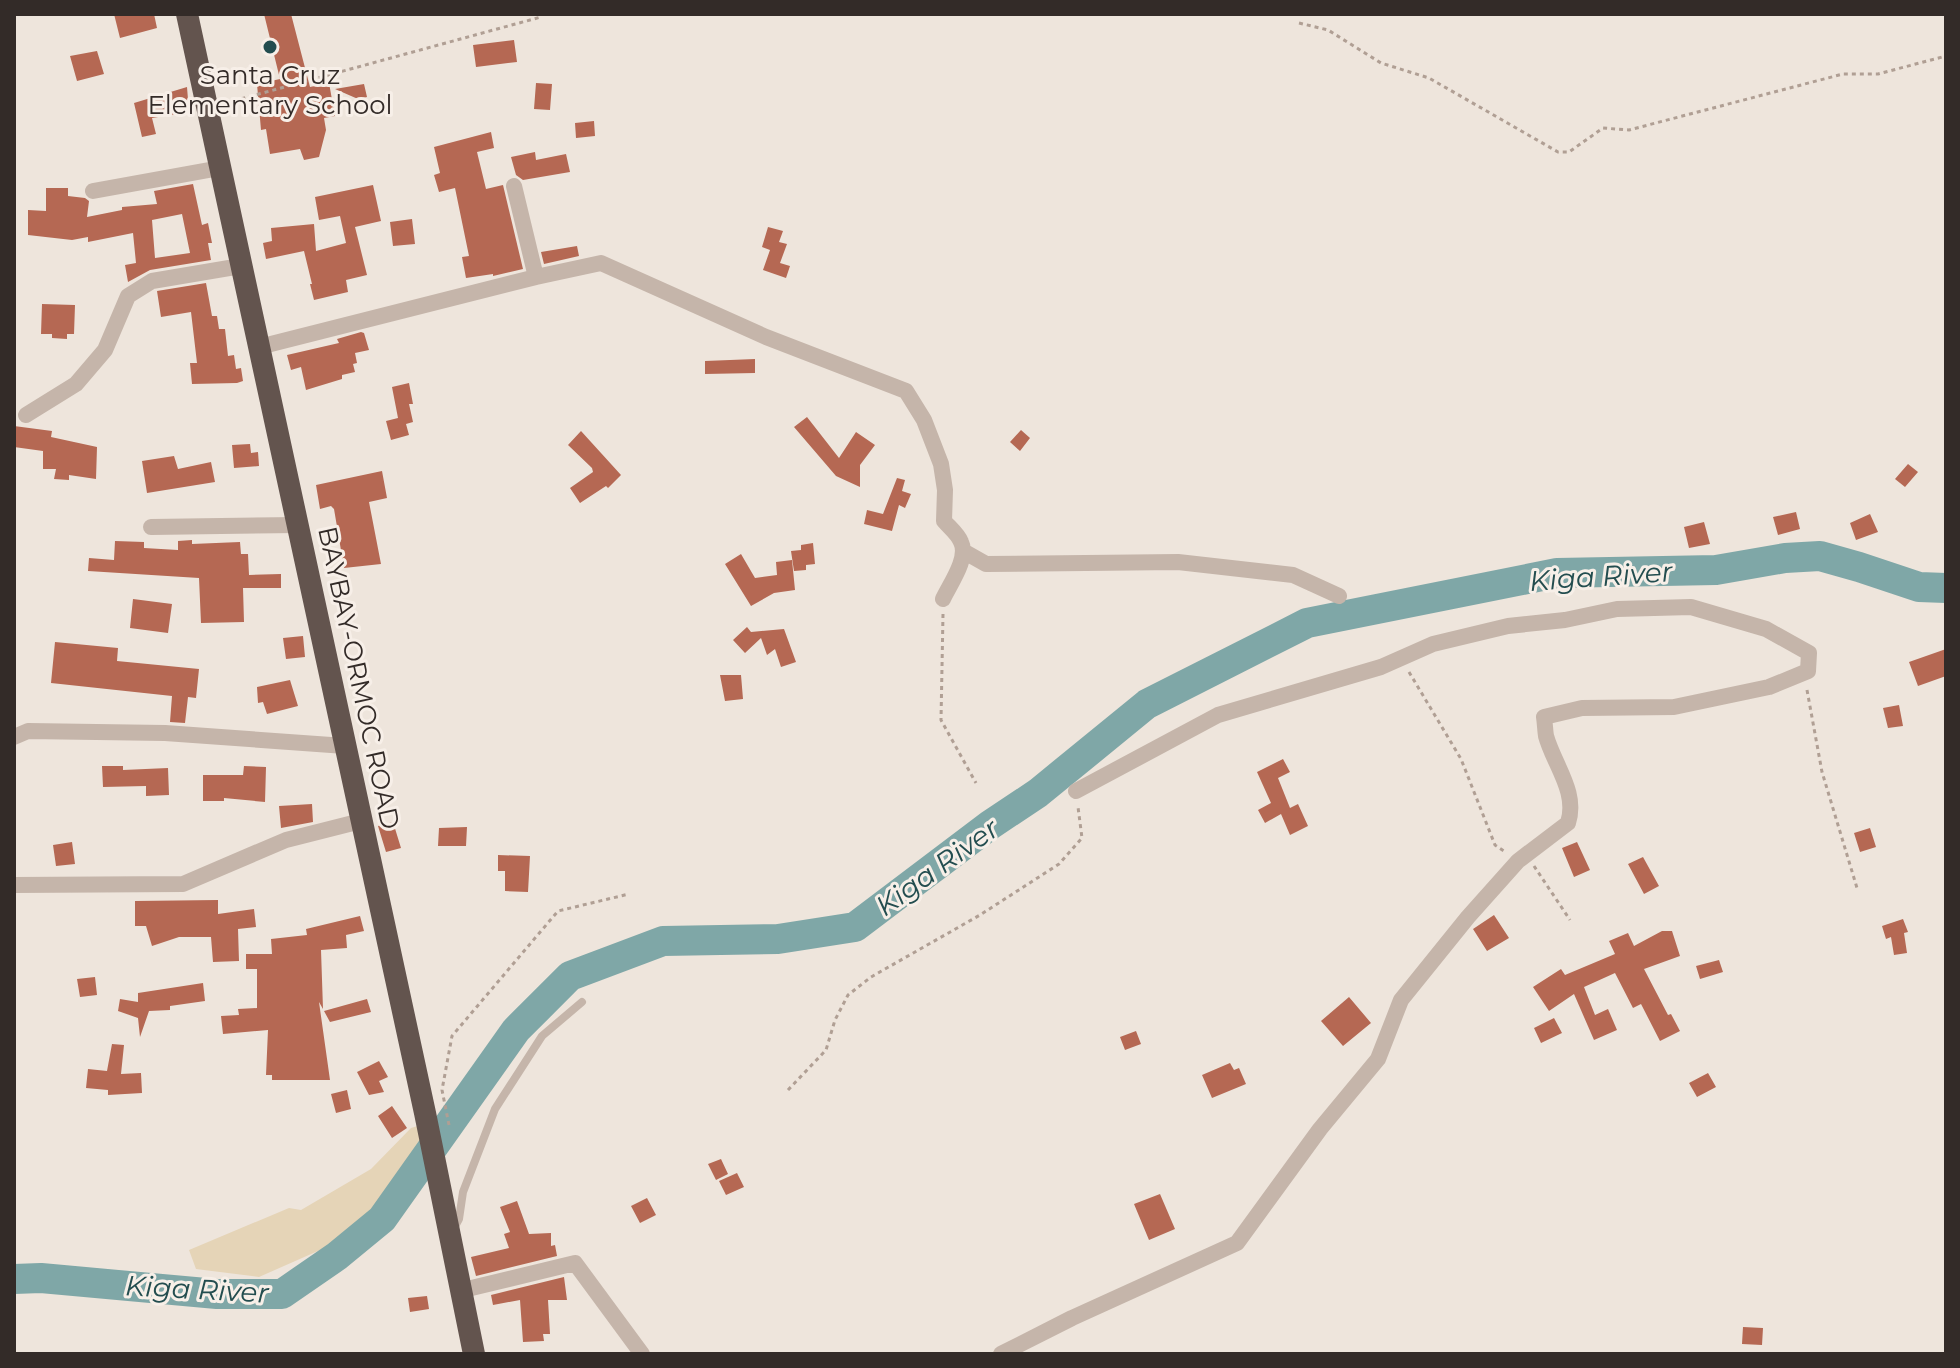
<svg xmlns="http://www.w3.org/2000/svg" width="1960" height="1368" viewBox="0 0 1960 1368" font-family="Montserrat,sans-serif">
<rect width="100%" height="100%" fill="#eee5dc"/>
<path fill="#e5d4b7" d="M434 1121 435 1137 395 1196 371 1222 327 1247 259 1277 196 1269 189 1250 289 1208 301 1210 371 1169 411 1128Z"/>
<g fill="none" stroke-linecap="round" stroke-linejoin="round">
<path stroke="#7fa7a7" stroke-width="30" d="M14 1279 41 1278 217 1294H282L337 1256 382 1219 516 1030 570 976 663 941 778 939 855 927 990 825 1038 793 1147 704 1307 623 1557 573 1716 570 1785 558 1820 556 1859 567 1919 587 1946 588"/>
</g>
<path fill="#b56853" fill-rule="evenodd" d="M114 14H154L157 28 120 38Z
M264 14H291L310 87 329 83 335 116 324 118 326 130 319 157 304 160 300 149 270 154 266 129 261 130 257 84 280 79Z
M514 40 517 62 476 67 473 45Z
M97 51 104 74 77 81 70 56Z
M536 83 552 84 550 110 534 109Z
M364 84 367 97 358 99 335 89Z
M187 87 189 112 152 118 156 134 142 137 134 103Z
M594 121 595 136 576 138 575 123Z
M491 132 494 148 477 152 486 189 503 185 523 269 493 276V274L466 278 462 257 469 256 455 188 439 192 434 175 440 173 434 147Z
M535 152 536 160 566 154 570 172 523 180 516 175 511 157Z
M193 184 202 225 208 223 212 243H208L211 260 150 270 128 282 125 265 136 263 133 233 88 242V237L72 240 28 235V210L46 211V188H68V196L85 198 89 201 87 217 122 210V207L157 204 154 191ZM182 214 190 253 155 258 152 220Z
M373 185 381 221 355 227 367 275 346 280 348 292 314 300 310 284H312L304 251 266 259 263 243 272 241 271 228 314 224 316 251 346 243 340 216 319 220 315 197Z
M412 219 415 244 393 246 390 222Z
M768 227 783 231 779 242 787 244 780 263 790 266 786 278 763 270 770 250 762 247Z
M577 246 579 256 544 264 541 252Z
M206 283 212 316H217L219 329H225L228 356 234 355 236 369 241 368 243 381 237 383 192 384 190 363H197L191 312 161 317 157 291Z
M42 304 75 305 74 334H67V339L52 338V334H41Z
M361 332 364 333 369 350 355 353 357 363 353 364 355 372 342 375V379L306 390 301 367 291 370 287 355 339 343 337 339Z
M755 359V373L705 374V361Z
M409 383 413 404H409L413 422 406 424 409 435 391 440 386 421 398 418 392 387Z
M807 417 839 458 856 432 875 445 860 465V487L836 476 794 427Z
M14 426 52 431 51 437 97 447 96 479 69 475V480L54 479 56 469H43V451L14 447Z
M1021 430 1030 438 1020 451 1010 442Z
M581 431 621 475 608 488 606 486 580 503 570 488 593 472 592 468 568 445Z
M250 444 251 453 258 452 259 466 234 468 232 445Z
M174 456 178 469 211 462 215 482 147 493 142 461Z
M1908 464 1918 472 1905 487 1895 479Z
M382 471 387 498 369 502 381 564 344 568 334 509 331 506 320 509 316 485Z
M897 478 905 480 902 491 911 494 905 508 899 505 892 531 864 524 867 510 883 514Z
M1796 512 1800 529 1778 535 1773 517Z
M1870 514 1878 532 1856 540 1850 523Z
M1704 522 1710 544 1689 548 1684 527Z
M192 540V544L240 542 241 554H248L249 575 281 574V588H243L244 622 201 623 199 578 88 571 89 558 114 560 115 541 144 542V548L178 550V541Z
M813 543 815 564 806 565V570L794 571 791 551 801 550V545Z
M741 554 755 578 777 575 776 562 792 560 795 590 774 593 751 606 725 564Z
M133 599 172 604 168 633 130 628Z
M747 627 751 632 784 629 796 662 781 667 775 649 767 655 761 638 745 653 733 640Z
M303 636 305 657 286 659 283 638Z
M55 642 118 648 117 661 199 669 196 698 188 697 185 723 170 722 172 696 51 683Z
M1946 649V676L1918 686 1909 662Z
M720 675H741L743 699 725 701Z
M290 680 298 706 267 714 263 702 258 703 257 687Z
M1899 705 1903 726 1888 728 1883 708Z
M1283 759 1290 772 1278 778 1290 808 1298 804 1308 826 1290 835 1281 814 1265 823 1258 810 1271 803 1257 772Z
M102 766H123V770L168 768 169 795 146 796V786L103 787Z
M244 766 266 767 265 802 224 798V801H203V775H243Z
M312 804 313 822 281 828 279 806Z
M393 822 401 848 386 852 378 826Z
M467 827 466 846H438L439 828Z
M1870 828 1876 847 1860 852 1854 833Z
M72 842 75 864 56 866 53 845Z
M1577 842 1590 870 1574 877 1562 848Z
M498 855 530 856 528 892 505 891V871H498Z
M1643 857 1659 886 1644 894 1628 864Z
M218 900V914L254 909 256 927 238 929 239 961 213 962 211 937H179L152 946 146 926H135V901Z
M1494 915 1509 938 1487 951 1473 929Z
M360 916 364 931 346 935 347 948 321 950 323 1009 319 1002 330 1080H272V1075H266L268 1030 223 1034 221 1016 239 1015 238 1009 257 1008V969H246V954H272L271 939 307 935 306 929Z
M1903 919 1908 932 1904 933 1907 953 1894 955 1891 937 1886 939 1882 926Z
M1662 931H1672L1680 956 1644 969 1668 1015 1671 1014 1680 1031 1660 1041 1641 1004 1633 1008 1615 973 1584 987 1595 1015 1608 1009 1617 1030 1594 1040 1574 994 1549 1011 1533 987 1561 969 1565 975 1615 954 1609 941 1628 933 1634 946Z
M1719 960 1723 972 1700 979 1696 966Z
M95 977 97 995 80 997 77 979Z
M203 983 205 1001 170 1006V1010L149 1011 140 1037 138 1018 118 1011 120 999 138 1002V993Z
M1349 997 1371 1023 1343 1046 1321 1021Z
M367 999 371 1012 330 1022 324 1011Z
M1554 1018 1562 1033 1541 1043 1534 1028Z
M1136 1031 1141 1044 1125 1050 1120 1037Z
M112 1044 124 1045 121 1074 141 1073 142 1093 108 1095V1090L86 1088 88 1069 107 1071Z
M379 1061 388 1077 379 1081 384 1092 369 1095 357 1072Z
M1230 1063 1234 1070 1239 1068 1246 1084 1212 1098 1202 1075Z
M1708 1073 1716 1087 1697 1097 1689 1083Z
M347 1090 351 1109 336 1113 331 1094Z
M392 1106 407 1128 392 1138 378 1116Z
M721 1159 728 1174 716 1180 708 1164Z
M737 1173 744 1187 726 1195 719 1181Z
M1160 1194 1175 1229 1149 1240 1134 1204Z
M647 1198 656 1215 640 1223 631 1206Z
M517 1201 529 1234 551 1233V1246L555 1245 557 1256 476 1276 471 1257 509 1248 504 1234 510 1232 500 1207Z
M564 1277 567 1300H548L550 1334H543L544 1341 523 1342 520 1300 493 1305 491 1295Z
M427 1296 429 1309 410 1312 408 1298Z
M1743 1327 1763 1328 1762 1345 1742 1344Z"/>
<g fill="none" stroke-linecap="round" stroke-linejoin="round">
<path stroke="#b09f94" stroke-width="3" stroke-dasharray="4 4" stroke-linecap="butt" d="M1299 23 1328 30 1381 63 1429 78 1558 152H1569L1603 128 1629 130 1843 74H1878L1946 56
M226 103 541 17
M943 614 941 720 976 783
M1409 672 1461 759 1495 845 1504 851
M1807 690 1822 772 1857 888
M1534 866 1570 920
M788 1090 826 1050 835 1020 848 995 871 977 980 915 1059 864 1082 838 1078 807
M449 1125 442 1090 452 1036 558 911 629 894"/>
<path stroke="#c5b5aa" stroke-width="8" d="M454 1228 459 1219 463 1192 495 1109 542 1036 582 1002"/>
<path stroke="#c5b5aa" stroke-width="16" d="M514 186 536 277
M93 191 220 168
M259 347 536 277 601 263 766 337 906 391 924 420 941 464 945 490 944 521C949 527 958 534 961 542 969 558 950 584 943 599
M26 415 76 384 105 350 128 296 152 281 241 266
M151 527 298 525
M963 551 986 564 1178 562 1293 575 1339 596
M14 737 28 731 165 733 345 746
M14 885 183 884 286 840 361 821
M459 1291 575 1263 642 1354
M1001 1354 1072 1318 1237 1243 1320 1129 1378 1059 1401 1000 1468 917 1518 861 1568 823C1578 792 1554 765 1546 736 1545 730 1545 723 1544 717L1582 708 1674 707 1769 687 1808 671 1809 653 1766 629 1691 607 1617 609 1565 620 1508 626 1433 644 1381 667 1218 715 1076 791"/>
<path stroke="#63544e" stroke-width="22" d="M187 14 425 1113 474 1354"/>
</g>
<circle fill="#234d4f" stroke="#f7efe8" stroke-width="3" cx="270" cy="47" r="8"/>
<g text-anchor="middle" dominant-baseline="central" stroke-width="6" stroke-linejoin="round" paint-order="stroke">
<g font-size="26" fill="#332b28" stroke="#f7efe8">
<text x="270" y="75">Santa Cruz<tspan x="270" dy="30">Elementary School</tspan></text>
</g>
<g font-size="26" fill="#332b28" stroke="#f7efe8">
<text transform="translate(359 678) rotate(78)">BAYBAY-ORMOC ROAD</text>
</g>
<g font-size="28" font-style="italic" fill="#234d4f" stroke="#f7efe8">
<text transform="translate(1601 576) rotate(-4)">Kiga River</text>
<text transform="translate(937 867) rotate(-36)">Kiga River</text>
<text transform="translate(197 1289) rotate(3)">Kiga River</text>
</g>
</g>
<rect width="1960" height="1368" fill="none" stroke="#332b28" stroke-width="32"/>
</svg>
